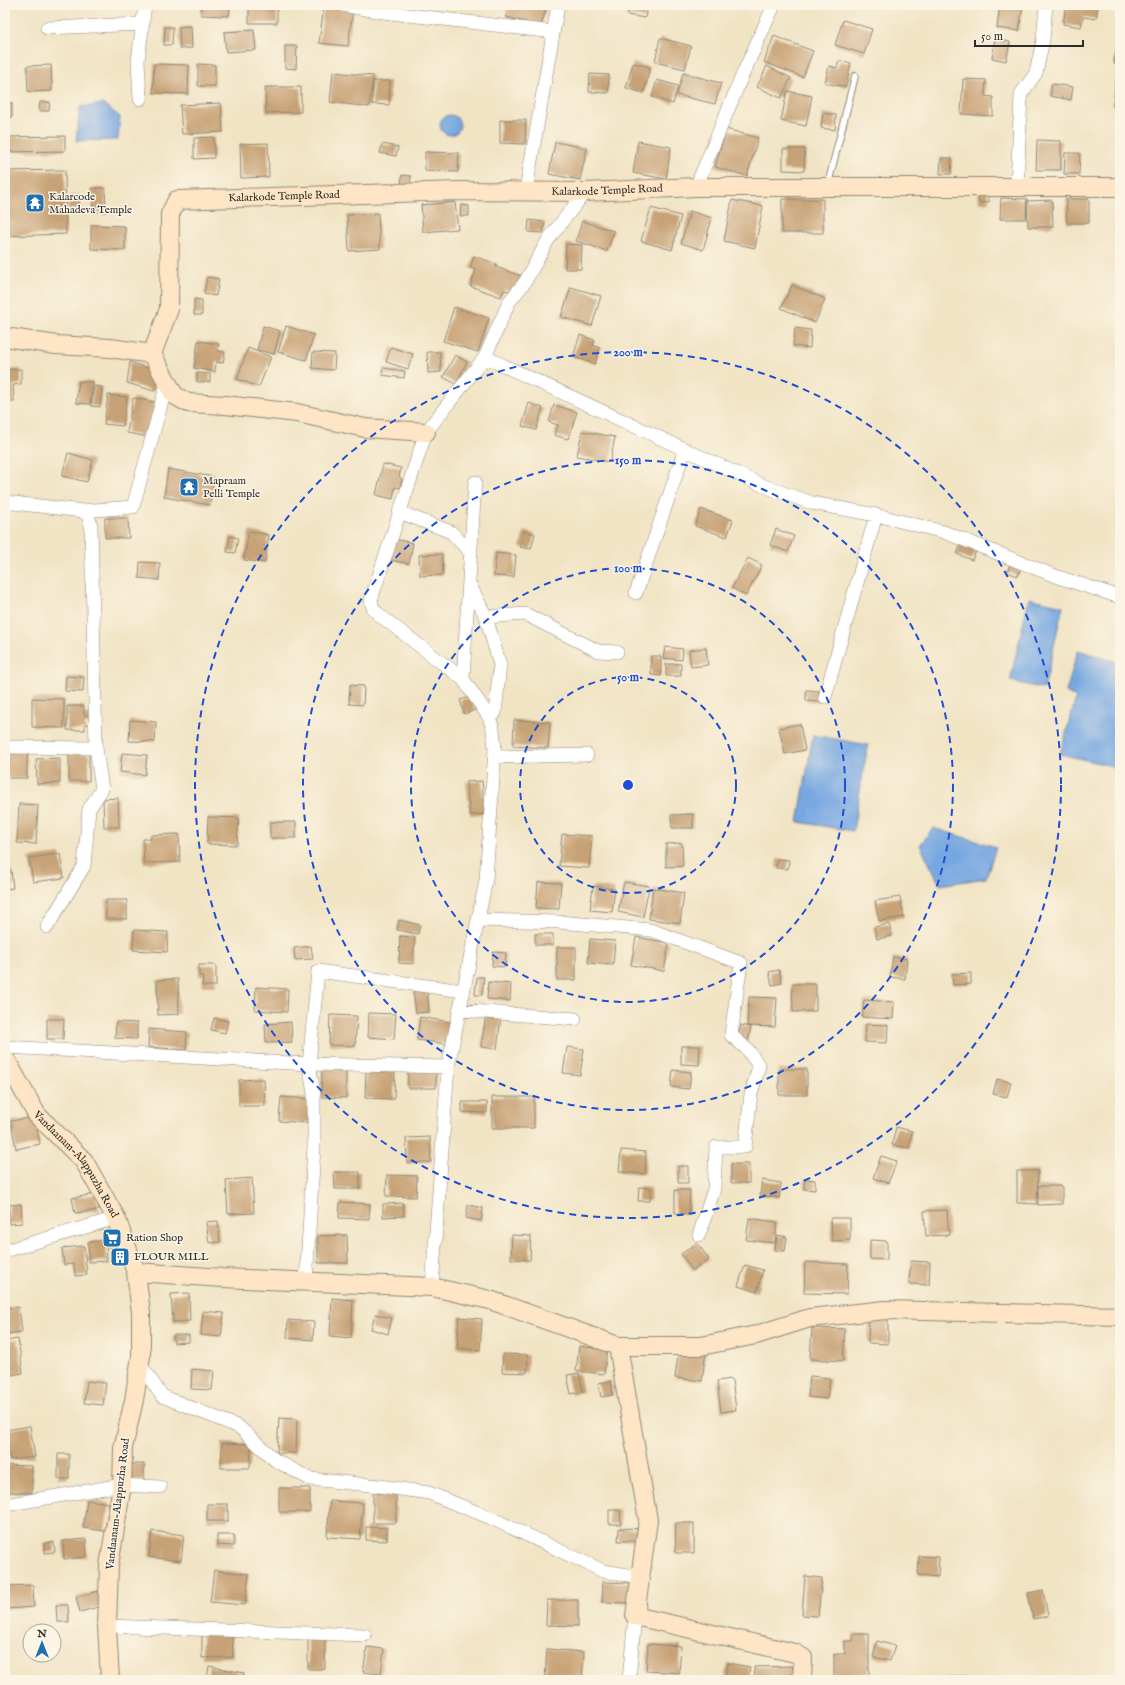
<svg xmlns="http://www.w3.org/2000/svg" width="1125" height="1685" viewBox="0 0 1125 1685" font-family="'IM FELL English',serif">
<rect width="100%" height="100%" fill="#fcf5e5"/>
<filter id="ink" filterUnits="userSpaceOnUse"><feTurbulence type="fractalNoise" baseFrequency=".025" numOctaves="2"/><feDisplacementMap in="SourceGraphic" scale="8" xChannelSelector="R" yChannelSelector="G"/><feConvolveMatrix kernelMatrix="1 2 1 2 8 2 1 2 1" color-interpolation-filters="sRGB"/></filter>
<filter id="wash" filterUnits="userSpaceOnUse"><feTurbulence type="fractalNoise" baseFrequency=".012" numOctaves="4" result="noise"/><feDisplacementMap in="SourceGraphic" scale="16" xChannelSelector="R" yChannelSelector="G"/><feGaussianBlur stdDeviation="0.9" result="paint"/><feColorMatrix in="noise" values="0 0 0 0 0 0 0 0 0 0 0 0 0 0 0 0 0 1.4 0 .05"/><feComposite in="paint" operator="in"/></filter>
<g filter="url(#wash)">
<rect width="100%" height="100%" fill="#f1e4c5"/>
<path fill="#77a7e1" stroke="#516986" d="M103 104 120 117 118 140 76 141 80 107Z
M440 125a10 10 0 1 1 20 0a10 10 0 1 1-20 0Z
M1029 598 1063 606 1044 689 1010 681Z
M1078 650 1120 663V768L1060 754 1076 698 1066 692Z
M813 735 868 745 853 831 798 822Z
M933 828 996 847 986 878 940 885 920 845Z"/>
<g id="blocks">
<path fill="#c7a276" d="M201 5H230L229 16 201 15Z
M249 5H277V23H249Z
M509 5H547L541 26 506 17Z
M629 5 647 7 645 18 627 15Z
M1000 5H1023L1019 31 997 28Z
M1066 5 1098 7 1096 19 1083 17 1081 27 1063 24Z
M324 6 353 10 348 46 319 43Z
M843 20 872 29 864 54 835 45Z
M191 26 192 48 180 49 179 27Z
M165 27H173L172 45H164Z
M254 30 256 50 226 52 224 32Z
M774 36 813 51 803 77 764 62Z
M660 38 691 46 685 69 655 62Z
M995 39 1010 42 1006 61 992 58Z
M1117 45H1120V65L1114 64Z
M285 46H297L296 69 285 68Z
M839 61 851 63 846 87 825 83 829 66 837 68Z
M633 63 650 67 644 93 626 88Z
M154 64 189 65 188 94 153 93Z
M198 64 215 65V86H198Z
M51 65 52 91 28 92 27 66Z
M767 66 791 78 781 98 757 87Z
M1117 70H1120V106H1113Z
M333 72 373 76 369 107 330 102Z
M683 73 721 83 715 104 677 95Z
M590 74 609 75 608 93 589 92Z
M963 79 986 80 985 96 993 97V116L961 114Z
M657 80 678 86 673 104 652 97Z
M373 81H390L389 105 372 104Z
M1052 84 1073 87 1071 100 1050 96Z
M265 87H301V112L266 113Z
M787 91 812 96 806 126 781 121Z
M40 102H50L49 111H39Z
M5 103H12V117H5Z
M221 103 223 132 182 134 180 105Z
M823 113 836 115 835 130 821 128Z
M500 120H526L525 144 500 143Z
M726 129 758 138 747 176 715 167Z
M65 136V151L5 152V137Z
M214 137V158L194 159V138Z
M1037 140 1061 141V170H1036Z
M638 141 671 147 666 179 633 173Z
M555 142 587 148 580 180 549 174Z
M268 143 269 177 241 178 240 144Z
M382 144 398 147 396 156 380 153Z
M783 149H805L804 171 783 170Z
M425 152 459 153 458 172 425 171Z
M1065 153H1080L1079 174H1064Z
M941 158H952L951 174H940Z
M65 170 66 234 5 236V171Z
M402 175 411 176 410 187H401Z
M92 188H105L106 212H93Z
M988 192 989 202 979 203 978 193Z
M79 195 80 209 69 210V196Z
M1001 198 1027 199 1026 219H1000Z
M782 199H823V233H782Z
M1066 199H1089V223H1067Z
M732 200 763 206 755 248 724 241Z
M1052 200 1053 227H1028L1027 201Z
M455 202 458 229 423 232 421 205Z
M461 205 469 206V216H460Z
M651 208 681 216 672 250 641 241Z
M690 211 712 218 703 250 681 243Z
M378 213 380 249 349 251 347 215Z
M529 220 545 222 543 233 528 232Z
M582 221 614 231 607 251 576 241Z
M91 225 125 226V250L91 249Z
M566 244 582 245 581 269H565Z
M474 256 497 264 496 267 524 277 515 292 504 290 501 297 470 286 476 270 470 268Z
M207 277 219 279 216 296 204 294Z
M792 285 825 299 815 323 781 308Z
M571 287 601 296 592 326 561 317Z
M194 299 202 300V315H194Z
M454 307 489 318 478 352 443 341Z
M263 326 280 331 274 354 257 350Z
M286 326 314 335 306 360 278 352Z
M795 328 811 330 810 348 793 346Z
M580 335 595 340 593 345 600 348 595 364 573 357Z
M198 341 219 344 218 351 225 352 223 363 216 362 215 372 194 368Z
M391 347 413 354 408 369 386 362Z
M248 348 271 357 259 387 237 379Z
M313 352 335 353 334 370 312 368Z
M427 352H440L441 372 428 373Z
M455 355 467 362 456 384 443 377Z
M130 362 159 372 154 391 127 383Z
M383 368 405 371 404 378 382 375Z
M21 369V384L13 385 14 401H5V370Z
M197 373 210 374V382H197Z
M79 381 93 382 90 404 76 403Z
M94 386 102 387 100 407 91 406Z
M108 395 127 397 123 426 104 424Z
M133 398 155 402 149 437 127 433Z
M529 403 543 408 536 430 522 426Z
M554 405 577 412 568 439 554 435 558 425 549 422Z
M582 431 615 437 610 462 577 456Z
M68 453 93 460 87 482 62 476Z
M383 464 401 468 399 477 402 479 400 488 395 487 393 499 376 495Z
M168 469 214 477 210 505 164 497Z
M701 509 733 520 727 537 695 526Z
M105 518H128L129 538H105Z
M776 529 794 536 788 552 770 545Z
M249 531 269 535 265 563 244 560Z
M524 531 535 534 531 549 520 547Z
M230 536 238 538 235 553 227 552Z
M395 539 413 543 409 564 391 560Z
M961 543 977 549 972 560 957 554Z
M496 553 516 555 514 577 494 576Z
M442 554 443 575 420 576 419 555Z
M748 558 762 565 746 596 732 588Z
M1012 561 1022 565 1018 576 1007 572Z
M140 562 160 563 159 580 139 578Z
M665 647 683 649 682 660 663 658Z
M706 648 708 665 691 667 689 650Z
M651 656H661V676L651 675Z
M666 664H681V676H666Z
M66 676 84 677 83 692 65 691Z
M350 685 364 686 363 705 349 704Z
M806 690 819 691V702L806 701Z
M471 697 475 710 464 714 460 700Z
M32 698 64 699V728L32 727Z
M67 706H84V715H91V724H85V730H67Z
M130 720 156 722 155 742 129 741Z
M514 720 550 722 548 748 513 746Z
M800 724 805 750 785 754 779 728Z
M27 749V778H5V750Z
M122 753 147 755 145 775 120 772Z
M69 754H89V781H69Z
M60 758V783L37 784 36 759Z
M482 781 485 814 470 815 466 782Z
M118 798 119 827H104L103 799Z
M19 804 38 805 36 844 17 843Z
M693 814V828H672L671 815Z
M208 817 239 818 237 845 207 844Z
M270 822H296V838H270Z
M179 834 180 862 144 863 143 839H151V835Z
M562 834 592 836 589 868 559 866Z
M682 843 683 866 666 867V844Z
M60 854 64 878 33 882 29 858Z
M777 859 789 860 788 869 776 868Z
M5 870H11L13 888 5 889Z
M538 882 561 883 559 909 536 908Z
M624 882 649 886 643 917 618 912Z
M593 886 615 889 612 912 590 910Z
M653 888 684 893 680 923 649 919Z
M900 897 904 917 879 921 875 901Z
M106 900H127V919H106Z
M399 920 420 925 418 934 397 930Z
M889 924 892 936 877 939 874 927Z
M134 930 168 932 167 952 133 950Z
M535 934H553V945H535Z
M400 936 415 937 413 964 399 963Z
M636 937 669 943 664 971 631 965Z
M590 939 615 941 613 965 588 963Z
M311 946 313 959 295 960 294 948Z
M557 947H576V980H557Z
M493 952 506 953 505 967 492 966Z
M893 957 907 959 905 979 890 977Z
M199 965H216V986H202L203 976H199Z
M779 970 782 983 772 985 769 972Z
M971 973V984L953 985 952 974Z
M477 977H484L482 995H475Z
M178 979 179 1014 158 1015 157 980Z
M488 982 511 984 510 1001 487 999Z
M792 984H816V1011L793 1012Z
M256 987 288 989 287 1012 255 1010Z
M427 988 429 1012 416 1013 413 989Z
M749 997 777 998 775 1027 747 1026Z
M864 1000 894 1002 893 1019 862 1017Z
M369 1013 396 1014 394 1039 368 1037Z
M486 1014 501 1017 497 1049 481 1047Z
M330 1015 357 1016 355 1046 329 1045Z
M420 1017 450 1022 447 1044 417 1040Z
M214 1018 228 1021 225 1033 211 1030Z
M47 1019H64L63 1039H47Z
M116 1022 137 1023V1039L115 1038Z
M291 1022 292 1042 266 1043 265 1024Z
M866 1024 888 1025 887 1043 865 1042Z
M741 1025 751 1027 748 1041 738 1038Z
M149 1029 187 1032 186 1050 148 1047Z
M681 1046H700L699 1065 681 1064Z
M567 1047 584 1049 580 1075 563 1073Z
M408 1067H436V1088H408Z
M322 1069H346V1098L321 1097Z
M779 1069H807V1095H779Z
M366 1070 395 1071 394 1099 365 1098Z
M673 1070 691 1072 689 1089 671 1087Z
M5 1074H7L8 1095H5Z
M264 1079 265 1106H239V1080Z
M997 1079 1011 1082 1007 1097 993 1094Z
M281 1097 312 1099 311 1123 279 1121Z
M492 1097H534V1128H492Z
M462 1102H487V1113L462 1112Z
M35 1117 40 1144 16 1149 11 1121Z
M896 1127 912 1131 909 1148 892 1145Z
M430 1137 431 1162 407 1163 406 1138Z
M621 1150 646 1152 645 1174 619 1172Z
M881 1156 897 1161 888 1183 873 1178Z
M731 1164H749V1183H731Z
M678 1166H688V1183H678Z
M1017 1171H1038L1037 1204 1017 1203Z
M334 1172H360V1189H335Z
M387 1175 417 1176 416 1197 386 1196Z
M252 1178 254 1213 228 1214 226 1180Z
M805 1179 815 1180V1190L804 1189Z
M762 1180 781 1183 779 1198 760 1195Z
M1038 1186H1062V1204L1038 1205Z
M639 1187 651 1188 650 1201H638Z
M675 1190H690L689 1214 675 1213Z
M96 1194 99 1210 75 1213 72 1198Z
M340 1202 370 1204 369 1219 339 1218Z
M403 1203 404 1216 383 1217V1204Z
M21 1204 22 1223 9 1224V1205Z
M468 1205 483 1208 481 1221 466 1218Z
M947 1210 949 1235 926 1236 924 1211Z
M749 1218 777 1222 775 1243 746 1240Z
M831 1218H850V1240L832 1241Z
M218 1221 220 1242 209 1243 206 1222Z
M115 1228 121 1245 110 1248 104 1232Z
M347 1235 348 1263H318V1236Z
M512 1235 531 1236 530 1260 511 1259Z
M777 1235 787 1237 785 1251 775 1250Z
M106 1240 107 1261 89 1262 88 1242Z
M870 1240 887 1241V1260L870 1259Z
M697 1243 709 1259 693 1271 681 1254Z
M84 1246 87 1275 75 1276 74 1264 64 1265 62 1248Z
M123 1253V1260H116V1254Z
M911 1261 930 1262 929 1285 909 1284Z
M805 1262 848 1264 847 1294 804 1293Z
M745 1265 763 1270 757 1292 738 1286Z
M189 1293 190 1321 173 1322 171 1294Z
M332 1298 353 1300 351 1338 330 1336Z
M19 1307 22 1332 5 1334V1308Z
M203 1311 224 1313 221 1337 201 1335Z
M375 1314 392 1318 388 1334 371 1329Z
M869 1315 888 1316V1344L868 1343Z
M459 1317 482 1319 480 1350 457 1348Z
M288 1320 314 1322 313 1340 287 1338Z
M812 1328 845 1329 843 1361 810 1359Z
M173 1335H189V1342L174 1343Z
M18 1339 23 1373 5 1376V1341Z
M579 1346 607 1350 604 1374 576 1371Z
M679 1348 706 1351 702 1381 675 1378Z
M503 1354 528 1355 527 1373 502 1372Z
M192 1369 214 1371 212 1390 191 1389Z
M579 1373 583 1392 571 1394 567 1375Z
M810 1376 830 1378 827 1399 808 1397Z
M732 1379 736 1410 721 1412 717 1381Z
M87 1381 106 1383 103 1405 84 1403Z
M611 1381 613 1395 601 1397 598 1383Z
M279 1418 297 1419 296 1453H277Z
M30 1426 35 1457 10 1460 6 1430Z
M222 1443 251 1444 250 1468H221Z
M58 1454H69V1479H58Z
M131 1464H144V1481H131Z
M5 1465 32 1466V1493L5 1492Z
M279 1488H310V1512H279Z
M373 1493H396V1523H373Z
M87 1500 109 1503 105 1531 83 1528Z
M330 1501 363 1503 360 1539 327 1537Z
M207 1504H228V1521H207Z
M609 1510H620L621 1524H609Z
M676 1523H694V1553H675Z
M366 1527 387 1528V1541L366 1540Z
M619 1528 646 1529 645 1541H618Z
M152 1531 184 1535 181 1561 149 1557Z
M217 1535H234V1546L217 1545Z
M86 1539 87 1557 64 1559 63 1541Z
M54 1542 55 1552 45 1553 44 1543Z
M919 1556 939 1557 938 1577 918 1575Z
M214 1570 249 1574 245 1605 210 1602Z
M805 1576 822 1578 818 1616 802 1615Z
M603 1582 633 1583 632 1603 602 1602Z
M33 1585 34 1607 6 1609 5 1586Z
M1043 1590 1048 1616 1033 1619 1028 1593Z
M98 1591 102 1606 80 1612 76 1597Z
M547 1600H578V1626L546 1625Z
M56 1605H68L69 1622H57Z
M202 1633H232L233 1657 202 1658Z
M853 1634H869V1680H834V1654H845V1641H853Z
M308 1637H325V1669H308Z
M877 1641 895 1646 890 1661 873 1657Z
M648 1644 681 1646 679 1673 646 1671Z
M367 1647 384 1649 381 1674 363 1672Z
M547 1649 584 1652 582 1680H545Z
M728 1663 750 1667 748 1680H725Z
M209 1666 244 1673 242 1680 207 1679Z
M793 1666V1680H755L754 1667Z
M929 1678H964V1680H928Z"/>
</g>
</g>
<g filter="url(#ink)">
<use href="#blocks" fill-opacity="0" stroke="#8e8878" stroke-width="1"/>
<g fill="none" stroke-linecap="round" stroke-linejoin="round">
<g stroke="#8e8878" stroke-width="8">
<path id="lane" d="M828 184 855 76"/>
</g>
<g stroke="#8e8878" stroke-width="14">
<path id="street" d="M342 5 383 12 553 32
M47 28 143 24
M140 99 138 61 145 5
M696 187 742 76 774 5
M1017 188 1021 94 1036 73 1043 40 1046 5
M526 190 558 5
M485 357 764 486 812 503 876 515 944 532 1058 577 1120 597
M5 502 82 511 88 515 91 525 96 748 102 789 89 809 84 866 47 927
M82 511 133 507 167 383
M399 512 451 532 471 553
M469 583 486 617 500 665 495 713 489 717
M636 593 685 449
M486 617 525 614 598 651 617 652
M463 679 475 482
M825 697 876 515
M5 747 96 748
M494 757 587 755
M479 920 559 922 651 930 741 963 731 1035 748 1050 759 1066 751 1094 745 1147H716L714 1189 699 1235
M459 1010 575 1019
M5 1047 309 1064 448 1067
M5 1251 116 1218
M306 1282 314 1147V1094L309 1064 318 971 463 991
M432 1287 448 1067 486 880 495 749 493 729 489 717 463 679 378 614 373 608 371 600 426 432 485 357 509 302 525 282 548 240 585 192
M140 1364 162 1396 239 1427 275 1460 310 1479 379 1486 429 1493 491 1518 603 1571 641 1577
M5 1505 122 1485 160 1487
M107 1626 365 1635
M629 1680 635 1616"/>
</g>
<g stroke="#8e8878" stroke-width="20">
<g id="secondary">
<path id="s1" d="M5 337 56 345 110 348 152 354 169 309 170 214 177 200 458 191 585 192 696 187H1120"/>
<path d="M152 354 174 395 188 403 225 405 297 413 365 428 426 432"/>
<path id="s2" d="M5 1058 37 1115 84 1161 116 1218 136 1272 141 1313V1356L134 1400 123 1448 122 1485 109 1566 107 1626 110 1680"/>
<path d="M136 1272 223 1278 432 1287 490 1300 618 1346H701L756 1335 810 1318 885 1310 1120 1316"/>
<path d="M618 1346 648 1520 635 1616 795 1653 803 1658 802 1680"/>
</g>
</g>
<use href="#lane" stroke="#fff" stroke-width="6"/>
<use href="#street" stroke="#fff" stroke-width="13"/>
<use href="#secondary" stroke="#fde5c5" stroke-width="18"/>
</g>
</g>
<g fill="none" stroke="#1d4ed8" stroke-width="2" stroke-dasharray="7 5">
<circle cx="628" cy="785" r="108"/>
<circle cx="628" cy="785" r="217"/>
<circle cx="628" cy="785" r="325"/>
<circle cx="628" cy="785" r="433"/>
</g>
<defs>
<g id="temple-square" transform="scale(1)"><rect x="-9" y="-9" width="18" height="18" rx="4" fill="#1f6fb2" stroke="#fcf5e5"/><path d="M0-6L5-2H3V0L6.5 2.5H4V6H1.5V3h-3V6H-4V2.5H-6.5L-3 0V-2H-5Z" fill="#fff"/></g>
<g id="supermarket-square" transform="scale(1)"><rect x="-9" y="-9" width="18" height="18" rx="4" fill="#1f6fb2" stroke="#fcf5e5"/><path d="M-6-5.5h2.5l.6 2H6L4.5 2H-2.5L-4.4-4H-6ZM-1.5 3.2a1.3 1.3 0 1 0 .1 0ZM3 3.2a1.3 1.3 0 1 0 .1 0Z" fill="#fff"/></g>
<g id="building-square" transform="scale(1)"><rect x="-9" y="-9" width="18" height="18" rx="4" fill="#1f6fb2" stroke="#fcf5e5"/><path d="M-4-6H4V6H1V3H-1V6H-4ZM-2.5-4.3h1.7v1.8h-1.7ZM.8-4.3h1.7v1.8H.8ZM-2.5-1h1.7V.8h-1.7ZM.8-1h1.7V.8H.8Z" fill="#fff"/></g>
</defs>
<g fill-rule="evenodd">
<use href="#temple-square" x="35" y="203"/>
<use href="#temple-square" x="189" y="487"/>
<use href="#supermarket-square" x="112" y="1238"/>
<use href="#building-square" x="120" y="1257"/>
</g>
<g text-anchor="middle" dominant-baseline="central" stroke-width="3" stroke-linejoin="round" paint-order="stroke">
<g font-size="11" fill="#2b2b2b" stroke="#fcf5e5">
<text stroke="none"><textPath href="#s1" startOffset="737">Kalarkode Temple Road</textPath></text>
<text stroke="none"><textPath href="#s1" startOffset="414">Kalarkode Temple Road</textPath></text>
<text stroke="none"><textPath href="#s2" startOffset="129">Vandaanam-Alappuzha Road</textPath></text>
<text transform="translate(118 1504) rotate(-83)">Vandaanam-Alappuzha Road</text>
</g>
<g font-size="11" fill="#2b2b2b" stroke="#fcf5e5" text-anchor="start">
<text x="49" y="197">Kalarcode<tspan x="49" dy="13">Mahadeva Temple</tspan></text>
<text x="203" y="481">Mapraam<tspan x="203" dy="13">Pelli Temple</tspan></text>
<text x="126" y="1238">Ration Shop</text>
<text x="134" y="1257">FLOUR MILL</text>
</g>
</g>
<circle cx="628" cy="785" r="6" fill="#1d4ed8" stroke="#fcf5e5" stroke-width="2"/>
<g font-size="12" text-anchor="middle" font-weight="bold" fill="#1d4ed8" stroke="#fcf5e5" stroke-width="3" stroke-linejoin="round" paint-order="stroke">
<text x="628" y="356">200 m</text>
<text x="628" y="464">150 m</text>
<text x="628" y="572">100 m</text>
<text x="628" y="681">50 m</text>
</g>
<rect width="1125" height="1685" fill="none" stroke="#fcf5e5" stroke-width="20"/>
<g transform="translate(42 1643)"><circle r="19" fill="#fcf5e5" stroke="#a8a49b"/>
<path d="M0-3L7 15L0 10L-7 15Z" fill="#1f6fb2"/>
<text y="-6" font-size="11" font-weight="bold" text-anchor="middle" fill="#2b2b2b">N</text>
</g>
<path d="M975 40v6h108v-6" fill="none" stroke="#2b2b2b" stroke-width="2"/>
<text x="981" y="40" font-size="12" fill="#2b2b2b" stroke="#fcf5e5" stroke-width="3" paint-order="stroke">50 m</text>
</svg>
